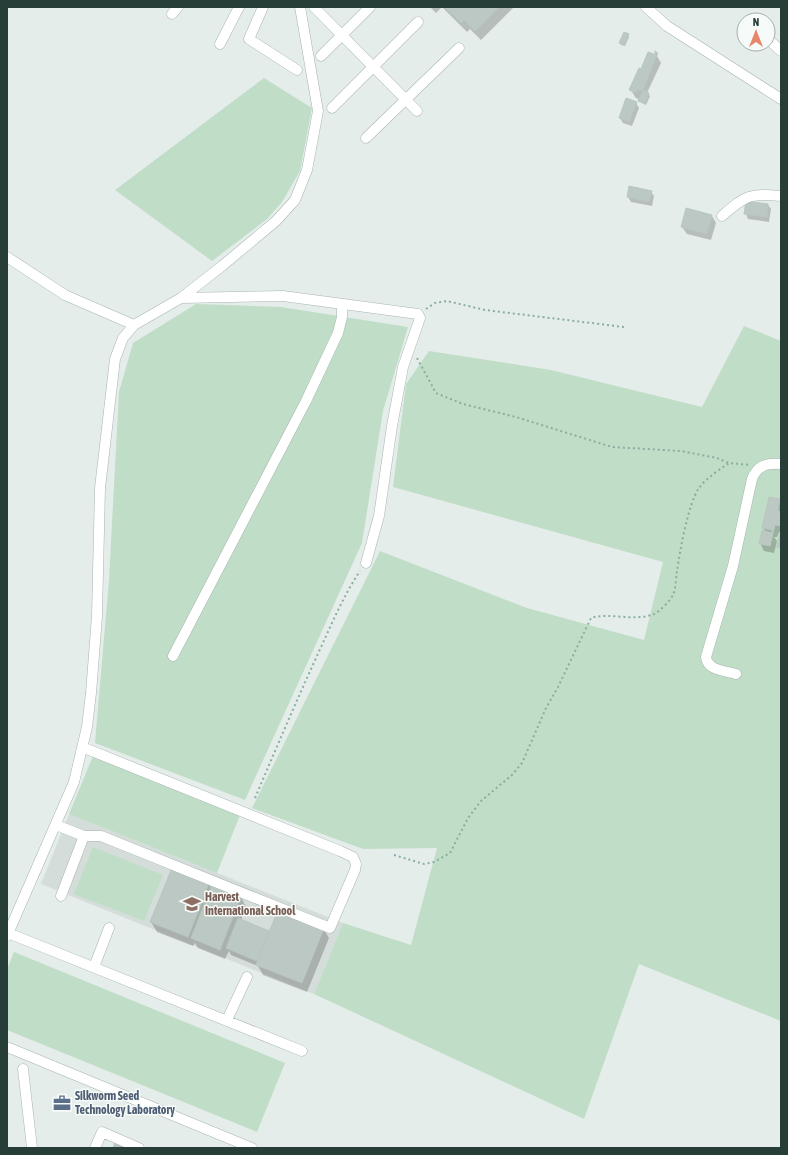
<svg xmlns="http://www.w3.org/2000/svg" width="788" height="1155" viewBox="0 0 788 1155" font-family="'Asap Condensed',sans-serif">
<rect width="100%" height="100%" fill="#e5edea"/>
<path fill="#d4ddd9" d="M69 814 343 923 314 994 41 884Z"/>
<path fill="#c0ddc7" d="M264 78 312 108 300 171 282 202 267 219 212 261 115 190Z
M196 304 281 307 408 327 383 411 362 543 245 800 95 743 109 580 119 392 133 343Z
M744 326 781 341V1021L639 964 584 1119 314 994 343 923 411 945 437 848 363 849 252 808 380 551 527 608 644 640 663 562 393 487 406 384 429 351 551 370 702 407Z
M93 756 240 815 217 873 69 814Z
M93 847 163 875 144 921 74 894Z
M14 952 285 1063 257 1132 7 1030V969Z"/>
<path fill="#0003" d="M430 7H514L481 40 470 29 467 32 442 7 436 13Z
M628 35 629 37 625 46 621 45 620 43Z
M654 50 658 53 657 56 661 63 647 93 650 96 646 105 635 97 631 90 642 70 656 56Z
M636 103 639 108 632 126 623 123 620 118Z
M651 192 654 196 652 206 631 202 628 197Z
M768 205 771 209 769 222 748 219 746 214Z
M712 216 716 223 711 240 687 234 682 227Z
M780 500 781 532H779L777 537H774L777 541 774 553 764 551 760 543 766 532 763 528Z
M209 884 212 889 241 897 246 907 241 920 268 931 270 934 323 928 329 938 307 992 263 975 258 966 231 955 229 951 225 959 198 948 195 943 193 946 157 932 151 922Z"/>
<path fill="#bbc8c3" stroke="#b8c7c0" d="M444 7H499L475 31 464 20 461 23Z
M624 32 629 34 624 45 619 43Z
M648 52 657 55 643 90 641 91 637 89 636 93 629 90 639 68 641 69Z
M643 90 649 93 645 104 638 101Z
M626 98 637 102 629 122 619 118Z
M629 186 652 191 649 202 627 197Z
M746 201 768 204 767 217 744 214Z
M686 208 712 215 707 234 681 227Z
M769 497 780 499 778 511 781 512V526L775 525 770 546 759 544 762 530 772 533V530L762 528Z
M781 529V548L777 547Z
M172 868 209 883 188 937 150 922Z
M212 885 241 896 220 950 191 938Z
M278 910 324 928 302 983 256 965Z
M238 918 269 931 257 961 226 948Z
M115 1142 129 1148H113Z"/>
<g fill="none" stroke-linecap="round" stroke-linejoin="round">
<g stroke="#a8b5b1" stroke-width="11">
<path id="minor" d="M263 7 249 39 297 70
M314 7 417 111
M646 7 667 26 781 99
M172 14 178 7
M769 40 781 51
M220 44 239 7
M321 56 370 7
M332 108 418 22
M366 138 459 48
M722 216C746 195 750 193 781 196
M7 257 65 295 134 325
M181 298 283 296 418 314 420 318 403 367 392 426 379 516 366 563
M173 656 306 401 338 333 342 317V304
M736 674C725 671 707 670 706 657L733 566 752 479C758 465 766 463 781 464
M56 825 84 836H101L330 928 355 870 356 864 353 857 340 851 82 747
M61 896 84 836
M8 933 302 1051
M7 936 74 782 87 727 91 693 97 616 100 488 115 359 123 338 134 325 181 298 222 266 276 221 295 200 307 170 318 111 300 7
M94 967 109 928
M227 1020 247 977
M7 1047 252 1148
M23 1069 32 1148
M95 1148 102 1132 139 1148"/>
</g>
<path stroke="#88aea2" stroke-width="2" stroke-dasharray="2 3" stroke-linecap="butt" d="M426 309 435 303 447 301 485 310 624 327
M417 358 436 393 463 404 516 417 612 447 681 451 717 458 729 463 750 465
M255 798C275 751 295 704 316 658 330 628 342 598 360 571
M394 855 424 864 434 862 450 853 468 818 481 801 512 775 522 763 546 708 558 687 591 618C609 612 634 622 654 614 660 611 670 601 673 595 676 588 676 578 677 571 680 551 688 504 699 488 706 478 719 470 729 463"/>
<use href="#minor" stroke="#fff" stroke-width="10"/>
</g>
<defs>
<g id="school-bare" transform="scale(1.38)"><path d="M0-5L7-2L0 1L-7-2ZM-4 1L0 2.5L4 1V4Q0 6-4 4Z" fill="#8d6e63" stroke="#f6faf8" stroke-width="2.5" paint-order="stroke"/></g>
<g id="office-bare" transform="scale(1.38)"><path d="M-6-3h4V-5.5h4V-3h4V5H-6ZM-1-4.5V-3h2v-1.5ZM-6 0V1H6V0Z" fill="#5c6f8a" stroke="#f6faf8" stroke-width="2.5" paint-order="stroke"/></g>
</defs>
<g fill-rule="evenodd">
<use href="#school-bare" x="192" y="904"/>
<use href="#office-bare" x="62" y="1103"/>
</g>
<g text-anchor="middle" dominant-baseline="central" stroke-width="3" stroke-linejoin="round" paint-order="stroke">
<g font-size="12" font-weight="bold" fill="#785e54" stroke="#f6faf8" text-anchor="start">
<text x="205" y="897">Harvest<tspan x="205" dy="14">International School</tspan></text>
</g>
<g font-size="12" font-weight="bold" fill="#4e5e75" stroke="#f6faf8" text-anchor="start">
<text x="75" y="1096">Silkworm Seed<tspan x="75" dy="14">Technology Laboratory</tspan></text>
</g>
</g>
<rect width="788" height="1155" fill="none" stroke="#263e37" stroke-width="16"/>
<g transform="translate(756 32)"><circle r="19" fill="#f6faf8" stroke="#a3afab"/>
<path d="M0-3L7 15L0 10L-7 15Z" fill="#e88669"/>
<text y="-6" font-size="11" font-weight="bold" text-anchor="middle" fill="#263e37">N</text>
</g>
</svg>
